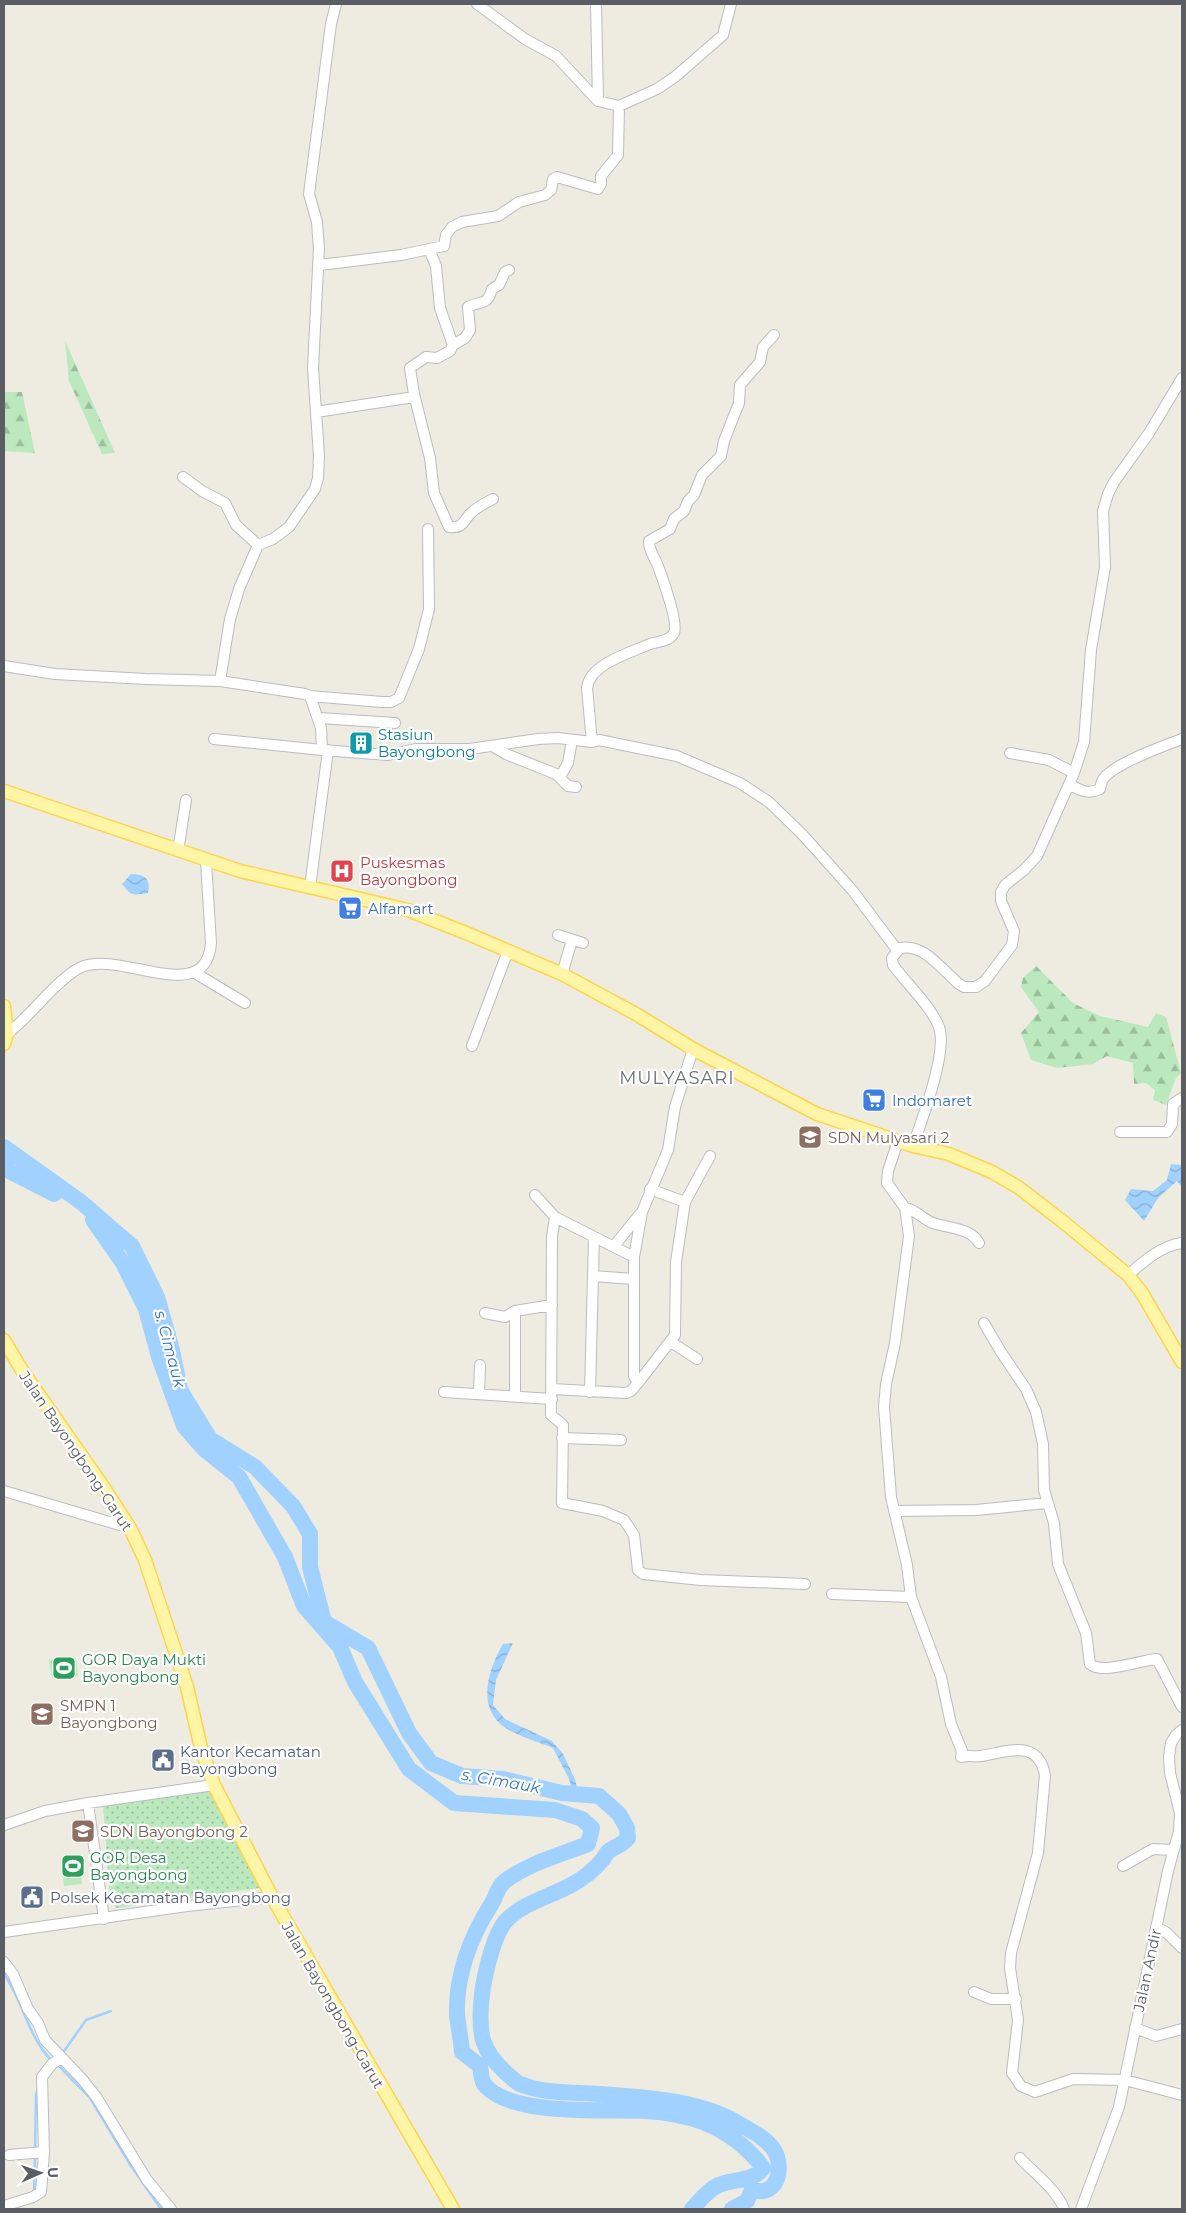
<svg xmlns="http://www.w3.org/2000/svg" width="1186" height="2213" viewBox="0 0 1186 2213" font-family="Montserrat,sans-serif">
<defs>
<pattern id="forest-firs" width="22" height="20" patternUnits="userSpaceOnUse" patternTransform="scale(1.25)"><rect width="22" height="20" fill="#bbe8bd"/><path d="M5 1l3.5 6h-7zM16 11l3.5 6h-7z" fill="#9bbf9d"/></pattern>
<pattern id="park-dots" width="8" height="8" patternUnits="userSpaceOnUse" patternTransform="scale(1.25)"><rect width="8" height="8" fill="#bbe8bd"/><path d="M2 2h.1M6 6h.1" fill="none" stroke="#9bbf9d" stroke-width="1.8" stroke-linecap="round"/></pattern>
<pattern id="water-waves" width="16" height="10" patternUnits="userSpaceOnUse" patternTransform="scale(1.25)"><rect width="16" height="10" fill="#a1d1ff"/><path d="M0 5q4-4 8 0t8 0" fill="none" stroke="#86add2"/></pattern>
</defs>
<rect width="100%" height="100%" fill="#eeece1"/>
<path fill="#bbe8bd" d="M76 1658 78 1676 52 1678 49 1660Z
M83 1855 85 1875 81 1876 82 1884 64 1886 61 1857Z"/>
<path fill="url(#forest-firs)" d="M65 341 115 453 102 454 69 381Z
M4 392H22L35 453 4 451Z
M1036 966 1073 1003 1100 1016 1148 1027 1156 1013 1166 1017 1181 1073 1176 1078 1166 1105 1153 1100 1155 1090 1146 1083 1134 1084 1133 1063 1107 1056 1093 1064 1057 1068 1031 1060 1021 1033 1039 1012 1021 987 1023 978Z"/>
<path fill="url(#park-dots)" d="M215 1784 267 1887 116 1908 110 1900 103 1805Z"/>
<path fill="url(#water-waves)" d="M131 874C145 874 151 879 148 893 133 895 132 897 122 884Z
M1171 1164 1182 1165V1187L1177 1181 1158 1198 1144 1221 1125 1200 1131 1189 1153 1191 1167 1180Z
M513 1643 496 1680 493 1705 505 1719 552 1741 563 1754 575 1779 578 1792 562 1793 572 1790 569 1779 553 1748C538 1742 521 1737 507 1729 475 1709 488 1670 503 1644Z"/>
<g fill="none" stroke-linecap="round" stroke-linejoin="round">
<path stroke="#a1d1ff" stroke-width="2.5" d="M4 1974C23 2001 28 2037 52 2061
M62 2054 86 2020 111 2011
M57 2064 90 2098 131 2166 161 2209
M35 2150 36 2094 38 2089
M34 2193 35 2156"/>
<path stroke="#a1d1ff" stroke-width="16" d="M4 1147 81 1202 132 1246 157 1297 172 1350 180 1390 210 1439 255 1467 293 1506 310 1534V1567L324 1622 368 1648 409 1733 431 1763 462 1776 503 1779 562 1793 599 1796 619 1814 627 1828 628 1838C621 1846 618 1845 610 1850 607 1852 605 1856 603 1859 594 1870 583 1879 571 1885 550 1897 521 1903 505 1922 492 1938 482 1984 481 2005 479 2036 482 2050 505 2072 510 2076 515 2082 520 2084 545 2094 572 2092 598 2094 644 2097 702 2100 741 2125 753 2132 766 2138 774 2150 782 2162 781 2188 763 2191 760 2192 755 2190 752 2190L747 2201 732 2209
M4 1166 11 1172 54 1194
M93 1220 123 1263 146 1309 159 1357 184 1426 204 1449 239 1477 285 1557 304 1606 340 1647 355 1682 409 1769 454 1803 555 1810 582 1819 592 1828 588 1844C560 1855 529 1863 505 1881 497 1887 497 1895 492 1903 471 1936 456 1974 457 2014 458 2026 461 2039 462 2052L480 2066C481 2071 481 2080 484 2084 509 2117 608 2109 646 2111 664 2112 686 2116 703 2122 726 2131 749 2148 763 2168 753 2183 729 2178 715 2187 706 2192 699 2202 692 2209"/>
<g stroke="#b9bcc2" stroke-width="12">
<path id="minor" d="M477 4 525 39 556 56 598 101
M596 4 598 101 619 106 657 89 676 76 723 35 731 4
M429 249 436 266 440 308 453 345
M320 265 401 255 444 246 446 235 452 227 462 222 498 216 519 202 545 195 551 190 553 179 557 177 598 189 601 184V176L618 155 619 106
M316 412 414 397
M183 477 202 491 225 503 236 525 258 545 273 539 289 527 315 489 318 478 319 457 313 367 319 249 317 222 309 194 331 24 336 4
M493 499C485 503 475 508 469 515 462 524 462 528 449 527L434 493 430 458 414 394 410 368 426 357 437 358 450 351 453 345 465 338 470 330 468 307C481 300 487 307 492 289L499 285 505 272 509 270
M4 666 55 674 146 679 220 681 305 694 310 696 321 728 322 750 388 755 416 749H470L538 739 558 738 592 742 599 740 677 756 740 783 769 802 802 834 853 891 897 950
M220 681 230 619 239 589 258 545
M310 696 382 702H391L399 698 419 649 429 609 428 529
M319 718 395 723
M214 739 322 750
M592 742 587 688C589 664 632 652 650 644 658 641 669 642 674 633 679 623 662 577 658 566 655 558 648 549 649 541L670 529 674 519 684 511 688 501 694 495 702 475 721 456 724 441 739 403 740 385 760 362 763 347 774 335
M494 747 506 754 556 774 568 786 576 787
M1010 753 1049 760 1074 773
M560 777 568 763 572 740
M1069 784C1079 790 1088 795 1100 789 1101 786 1101 781 1104 778 1116 763 1163 746 1182 739
M178 851 186 800
M310 887 328 750
M558 935 583 943
M195 973 245 1003
M562 974 572 940
M7 1034C29 1018 62 973 84 966 123 952 206 1007 211 943L206 861
M472 1046 508 951
M693 1049 675 1107 668 1150 642 1212 634 1257V1376L638 1383 675 1335 676 1262 685 1202 710 1156
M1120 1132H1167L1172 1124 1173 1104 1182 1098
M898 1141 888 1171 887 1183 905 1208 909 1236 895 1343 886 1384 884 1407 891 1497 907 1565 911 1597 941 1677 951 1724 962 1751 961 1757C967 1755 974 1757 981 1756 1007 1752 1038 1738 1045 1775L1038 1853 1011 1953 1010 1968 1018 2020 1012 2073 1021 2086 1035 2092 1073 2079 1125 2080 1182 2095
M913 1146C922 1119 948 1052 939 1027 931 1006 906 983 893 965L892 958 900 948C924 943 942 970 959 984L964 987H976L985 981 1012 945 1014 931 1001 901V892L1005 885 1024 870 1037 856 1074 773 1084 742 1091 650 1105 567 1103 511 1108 494 1114 482 1149 433 1182 378
M650 1189 685 1202
M535 1195 555 1217 634 1257
M905 1208C917 1210 922 1219 933 1223 948 1228 971 1228 979 1243
M555 1217 552 1237 551 1415 563 1425 562 1503 603 1511 624 1520 634 1535 638 1570 643 1574 701 1580 805 1584
M614 1246 640 1214
M1128 1275C1144 1261 1161 1246 1182 1243
M593 1276 633 1279
M485 1313 505 1317 515 1311 552 1305
M984 1323 1001 1352 1026 1389 1036 1412 1043 1444 1044 1490 1054 1523 1058 1564 1086 1633 1090 1664C1102 1675 1141 1660 1157 1659L1182 1707
M671 1342 697 1359
M552 1389 626 1393 631 1391 638 1383
M444 1392 552 1399
M590 1392 594 1237
M479 1394 480 1365
M515 1396V1311
M562 1438 621 1440
M4 1491 130 1528
M894 1511 976 1510 1047 1503
M832 1594 911 1597
M88 1803 104 1919
M4 1825 45 1811 88 1803 214 1785
M1123 1866 1153 1849 1172 1850
M1156 1927 1167 1933 1182 1948
M4 1932 187 1906 272 1897
M4 1962 13 1974 28 2009 38 2023 45 2040 82 2079 97 2098 147 2180 171 2209
M974 1992 991 1999H1016
M1135 2028 1156 2036 1182 2029
M9 2155 44 2152
M1020 2158C1034 2173 1057 2190 1064 2209
M4 2206 33 2197 41 2192 44 2152 42 2077 52 2064 61 2058
M1081 2209 1119 2107 1168 1871 1179 1831 1180 1813 1170 1773 1169 1756 1171 1743 1176 1735 1182 1730"/>
</g>
<g stroke="#fed44b" stroke-width="15">
<path id="major" d="M4 791 240 871 408 910 471 935 562 974 636 1014 693 1049 817 1114 913 1146 949 1154 992 1172 1018 1187 1062 1221 1128 1275 1142 1293 1182 1362
M4 1006 7 1034 4 1044
M4 1340 23 1372 102 1485 130 1528 145 1560 187 1687 201 1748 214 1785 272 1897 453 2209"/>
</g>
<use href="#minor" stroke="#fff" stroke-width="10"/>
<use href="#major" stroke="#fff5a6" stroke-width="12"/>
</g>
<defs>
<g id="building-square" transform="scale(1.25)"><rect x="-9" y="-9" width="18" height="18" rx="4" fill="#0f9aa8" stroke="#fff"/><path d="M-4-6H4V6H1V3H-1V6H-4ZM-2.5-4.3h1.7v1.8h-1.7ZM.8-4.3h1.7v1.8H.8ZM-2.5-1h1.7V.8h-1.7ZM.8-1h1.7V.8H.8Z" fill="#fff"/></g>
<g id="hospital-square" transform="scale(1.25)"><rect x="-9" y="-9" width="18" height="18" rx="4" fill="#e0444e" stroke="#fff"/><path d="M-5-5h3v3.5h4V-5h3V5h-3V1.5h-4V5h-3Z" fill="#fff"/></g>
<g id="supermarket-square" transform="scale(1.25)"><rect x="-9" y="-9" width="18" height="18" rx="4" fill="#3f7fe0" stroke="#fff"/><path d="M-6-5.5h2.5l.6 2H6L4.5 2H-2.5L-4.4-4H-6ZM-1.5 3.2a1.3 1.3 0 1 0 .1 0ZM3 3.2a1.3 1.3 0 1 0 .1 0Z" fill="#fff"/></g>
<g id="school-square" transform="scale(1.25)"><rect x="-9" y="-9" width="18" height="18" rx="4" fill="#8d6e63" stroke="#fff"/><path d="M0-5L7-2L0 1L-7-2ZM-4 1L0 2.5L4 1V4Q0 6-4 4Z" fill="#fff"/></g>
<g id="stadium-square" transform="scale(1.25)"><rect x="-9" y="-9" width="18" height="18" rx="4" fill="#2e9e5b" stroke="#fff"/><path d="M0-5a6.5 5 0 1 0 0 10a6.5 5 0 1 0 0-10ZM-3.5-1.8h7v3.6h-7Z" fill="#fff"/></g>
<g id="civic-square" transform="scale(1.25)"><rect x="-9" y="-9" width="18" height="18" rx="4" fill="#5c6f8a" stroke="#fff"/><path d="M-.6-6.5H3V-4.5H.6V-3L4-1V1h2V6H-6V1h2V-1L-.6-3ZM-1.2 2.5V6h2.4V2.5Z" fill="#fff"/></g>
</defs>
<g fill-rule="evenodd">
<use href="#building-square" x="361" y="743"/>
<use href="#hospital-square" x="342" y="871"/>
<use href="#supermarket-square" x="350" y="908"/>
<use href="#supermarket-square" x="874" y="1100"/>
<use href="#school-square" x="810" y="1137"/>
<use href="#stadium-square" x="64" y="1668"/>
<use href="#school-square" x="42" y="1714"/>
<use href="#civic-square" x="163" y="1760"/>
<use href="#school-square" x="83" y="1831"/>
<use href="#stadium-square" x="73" y="1866"/>
<use href="#civic-square" x="32" y="1897"/>
</g>
<g text-anchor="middle" dominant-baseline="central" stroke-width="4.5" stroke-linejoin="round" paint-order="stroke">
<g font-size="15" fill="#0d838f" stroke="#fff" text-anchor="start">
<text x="378" y="734">Stasiun<tspan x="378" dy="17">Bayongbong</tspan></text>
</g>
<g font-size="15" fill="#be3a42" stroke="#fff" text-anchor="start">
<text x="360" y="862">Puskesmas<tspan x="360" dy="17">Bayongbong</tspan></text>
</g>
<g font-size="15" fill="#366cbe" stroke="#fff" text-anchor="start">
<text x="368" y="908">Alfamart</text>
<text x="892" y="1100">Indomaret</text>
</g>
<g font-size="15" fill="#785e54" stroke="#fff" text-anchor="start">
<text x="828" y="1137">SDN Mulyasari 2</text>
<text x="60" y="1705">SMPN 1<tspan x="60" dy="17">Bayongbong</tspan></text>
<text x="100" y="1831">SDN Bayongbong 2</text>
</g>
<g font-size="15" fill="#5a5e64" stroke="#fff">
<text transform="translate(76 1451) rotate(56)">Jalan Bayongbong-Garut</text>
<text transform="translate(1147 1970) rotate(-78)">Jalan Andir</text>
<text transform="translate(333 2005) rotate(60)">Jalan Bayongbong-Garut</text>
</g>
<g font-size="15" fill="#27864d" stroke="#fff" text-anchor="start">
<text x="82" y="1659">GOR Daya Mukti<tspan x="82" dy="17">Bayongbong</tspan></text>
<text x="90" y="1857">GOR Desa<tspan x="90" dy="17">Bayongbong</tspan></text>
</g>
<g font-size="15" fill="#4e5e75" stroke="#fff" text-anchor="start">
<text x="180" y="1751">Kantor Kecamatan<tspan x="180" dy="17">Bayongbong</tspan></text>
<text x="50" y="1897">Polsek Kecamatan Bayongbong</text>
</g>
<g font-size="16" font-style="italic" fill="#3775c4" stroke="#fff">
<text transform="translate(170 1349) rotate(75)">s. Cimauk</text>
<text transform="translate(501 1781) rotate(10)">s. Cimauk</text>
</g>
<g font-size="18" letter-spacing="1" fill="#6b7076" stroke="#fff">
<text x="677" y="1078">MULYASARI</text>
</g>
</g>
<rect width="1186" height="2213" fill="none" stroke="#5a5e64" stroke-width="10"/>
<g transform="translate(40 2173) rotate(88)" stroke="#ffffff" stroke-width="4" paint-order="stroke">
<path d="M0-4L9 19L0 12L-9 19Z" fill="#5a5e64"/>
<text y="-8" font-size="14" font-weight="bold" text-anchor="middle" fill="#5a5e64">U</text>
</g>
</svg>
